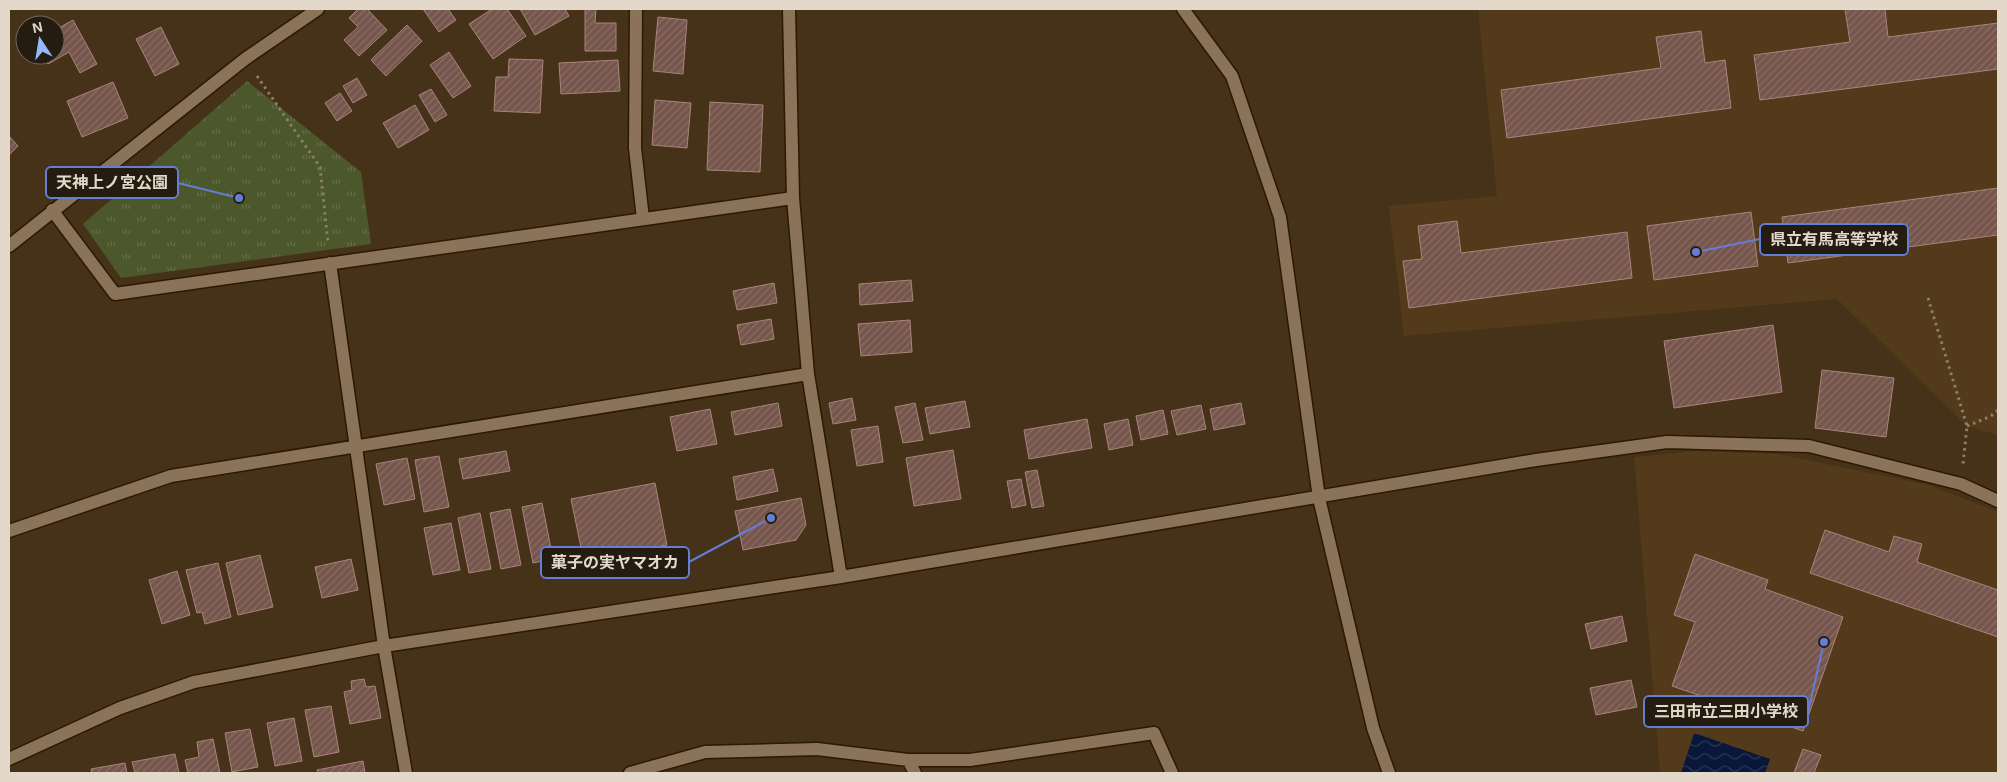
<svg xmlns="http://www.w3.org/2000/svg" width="2007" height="782" viewBox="0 0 2007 782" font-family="Helvetica,'Noto Sans JP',sans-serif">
<defs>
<pattern id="park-tufts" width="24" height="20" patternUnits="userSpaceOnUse" patternTransform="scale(1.25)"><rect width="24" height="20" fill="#4c572b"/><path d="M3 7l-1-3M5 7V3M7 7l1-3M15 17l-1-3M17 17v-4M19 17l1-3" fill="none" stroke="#666e48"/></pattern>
<pattern id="water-waves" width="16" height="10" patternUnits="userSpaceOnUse" patternTransform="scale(1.25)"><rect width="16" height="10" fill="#09173a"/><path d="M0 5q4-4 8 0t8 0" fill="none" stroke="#2d3855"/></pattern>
<pattern id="building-hatch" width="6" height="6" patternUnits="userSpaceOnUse" patternTransform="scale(1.25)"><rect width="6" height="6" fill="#76554c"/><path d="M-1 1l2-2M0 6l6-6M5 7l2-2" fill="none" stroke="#896d64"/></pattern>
</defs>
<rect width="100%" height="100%" fill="#453219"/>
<path fill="#523a1b" d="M1478 9H1998V435L1967 426 1837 299 1404 336 1389 206 1497 196Z
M1697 451 1778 454 1929 485 1998 512V773H1660L1634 457Z"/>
<path fill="url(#park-tufts)" d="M247 81 361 172 371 244 121 278 83 224Z"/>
<path fill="url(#water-waves)" d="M1694 733 1770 759 1765 773H1681Z"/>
<path fill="url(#building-hatch)" stroke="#a9847b" d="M358 9H367L387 30 359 56 344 40 358 27 349 18Z
M423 9H448L456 20 439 32Z
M492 9H507L526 36 493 59 469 24Z
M520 9H565L569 16 535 35Z
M585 9H596L595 23H616V51H585Z
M1845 9H1885L1888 37 1998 23V69L1760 100 1754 55 1850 42Z
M658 17 687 20 683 74 653 71Z
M73 20 97 64 80 73 69 52 48 64 43 55H55V30Z
M407 25 422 41 386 76 371 60Z
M161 27 179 64 155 76 136 39Z
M1701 31 1705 63 1725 60 1731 108 1507 138 1501 90 1661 68 1656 37Z
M449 52 471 86 453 98 430 65Z
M509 59 543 60 540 113 494 111 496 77H508Z
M618 60 620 91 561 94 559 63Z
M357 78 367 95 353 103 343 86Z
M113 82 128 118 82 137 67 101Z
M431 89 447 115 435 122 419 95Z
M340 93 352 111 337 121 325 103Z
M655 100 691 103 687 148 652 145Z
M710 102 763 105 760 172 707 170Z
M415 105 429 130 398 148 383 123Z
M9 136 18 146 9 155Z
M1998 188V235L1788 263 1782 217Z
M1751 212 1758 266 1654 280 1647 226Z
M1457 221 1461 253 1627 232 1632 278 1409 308 1403 261 1422 259 1418 226Z
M911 280 913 301 860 305 859 284Z
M774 283 777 303 737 310 733 291Z
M771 319 774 339 741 345 737 325Z
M910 320 912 352 861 356 858 324Z
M1773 325 1782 392 1674 408 1664 341Z
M1822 370 1894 378 1886 437 1815 428Z
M852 398 856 420 833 424 829 403Z
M965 401 970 427 930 434 925 408Z
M778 403 782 426 735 435 731 412Z
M915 403 923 440 903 443 895 407Z
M1241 403 1245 424 1214 430 1210 409Z
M1201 405 1206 429 1177 435 1171 411Z
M710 409 717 444 677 451 670 417Z
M1163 410 1168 434 1141 440 1136 416Z
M1087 419 1092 448 1029 459 1024 430Z
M1128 419 1133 445 1109 450 1104 424Z
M878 426 883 462 857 466 851 430Z
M953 450 961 499 914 506 906 458Z
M506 451 510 471 463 479 459 459Z
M439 456 449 507 424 512 415 460Z
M407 458 415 499 384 505 376 464Z
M773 469 778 491 737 500 733 477Z
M1037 470 1044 506 1032 508 1025 472Z
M1021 479 1026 505 1012 508 1007 481Z
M655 483 667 545 584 562 571 499Z
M801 498 806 525 796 540 743 550 735 511Z
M542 503 553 559 533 563 522 507Z
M510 509 521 565 501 569 490 513Z
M480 513 491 569 469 573 458 518Z
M451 523 460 570 433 575 424 528Z
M1825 530 1889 552 1894 536 1922 544 1917 562 1998 590V637L1810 573Z
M1695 554 1768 580 1765 589 1843 617 1803 731 1672 686 1695 622 1674 615Z
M260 555 273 607 238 615 226 563Z
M351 559 358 590 322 598 315 567Z
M218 563 231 617 205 624 202 612 197 613 186 570Z
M177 571 190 615 162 624 149 580Z
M1622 616 1627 641 1591 649 1585 624Z
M364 679 366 687 375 686 381 718 350 724 344 692 352 690 351 681Z
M1631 680 1637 707 1596 715 1590 688Z
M331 706 339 752 314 757 305 710Z
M294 718 302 761 275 766 267 723Z
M250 729 258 767 232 772 225 733Z
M213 739 220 773H188L185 760 199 757 197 742Z
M1803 749 1821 755 1814 773H1794Z
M175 754 179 773H135L132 762Z
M363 761 365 773H318L317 770Z
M125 763 127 773H92L91 769Z"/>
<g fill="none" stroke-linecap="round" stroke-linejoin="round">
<g stroke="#2b1901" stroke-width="15">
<path id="minor" d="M636 9 635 148 643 219
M789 9 793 198 808 374 841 577
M1183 9 1232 76 1280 217 1319 498 1373 728 1389 773
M52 210 115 294 793 198
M9 246 245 59 318 9
M330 263 384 646 406 773
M9 531 171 476 808 374
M9 759 120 708 194 682 384 646 841 577 1536 460 1667 442 1809 446 1961 484 1998 501
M908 760 915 773
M630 773 705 752 817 749 908 760H970L1154 733 1172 773"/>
</g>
<path stroke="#8d7e6a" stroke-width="3" stroke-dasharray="2.5 4" stroke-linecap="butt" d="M257 76 320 167 328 243
M1928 298 1967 426 1963 464
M1967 426 1991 416 1998 410"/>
<use href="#minor" stroke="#8a7359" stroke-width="12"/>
</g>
<path fill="none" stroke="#637ed3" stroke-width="2" d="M239 198L178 183M1696 252L1760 239M771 518L689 562M1824 642L1808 712"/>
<g fill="#637ed3" stroke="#251c11" stroke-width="2">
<circle cx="239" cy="198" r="5"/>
<circle cx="1696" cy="252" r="5"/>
<circle cx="771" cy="518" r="5"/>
<circle cx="1824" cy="642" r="5"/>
</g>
<g fill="#251c11" stroke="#637ed3" stroke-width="2">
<rect x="46" y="167" width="132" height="31" rx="5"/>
<rect x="1760" y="224" width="148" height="31" rx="5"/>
<rect x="541" y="547" width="148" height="31" rx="5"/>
<rect x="1644" y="696" width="164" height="31" rx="5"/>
</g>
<g font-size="16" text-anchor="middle" font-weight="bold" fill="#e4d8ca">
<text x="112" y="188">天神上ノ宮公園</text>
<text x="1834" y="245">県立有馬高等学校</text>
<text x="615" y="568">菓子の実ヤマオカ</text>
<text x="1726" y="717">三田市立三田小学校</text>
</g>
<rect width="2007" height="782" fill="none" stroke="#e4d8ca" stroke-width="20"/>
<g transform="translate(40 40) rotate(348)"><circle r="24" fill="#251c11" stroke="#71675b"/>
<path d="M0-4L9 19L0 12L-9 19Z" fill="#94b7fd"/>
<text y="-8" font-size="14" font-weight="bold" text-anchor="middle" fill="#e4d8ca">N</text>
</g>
</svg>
